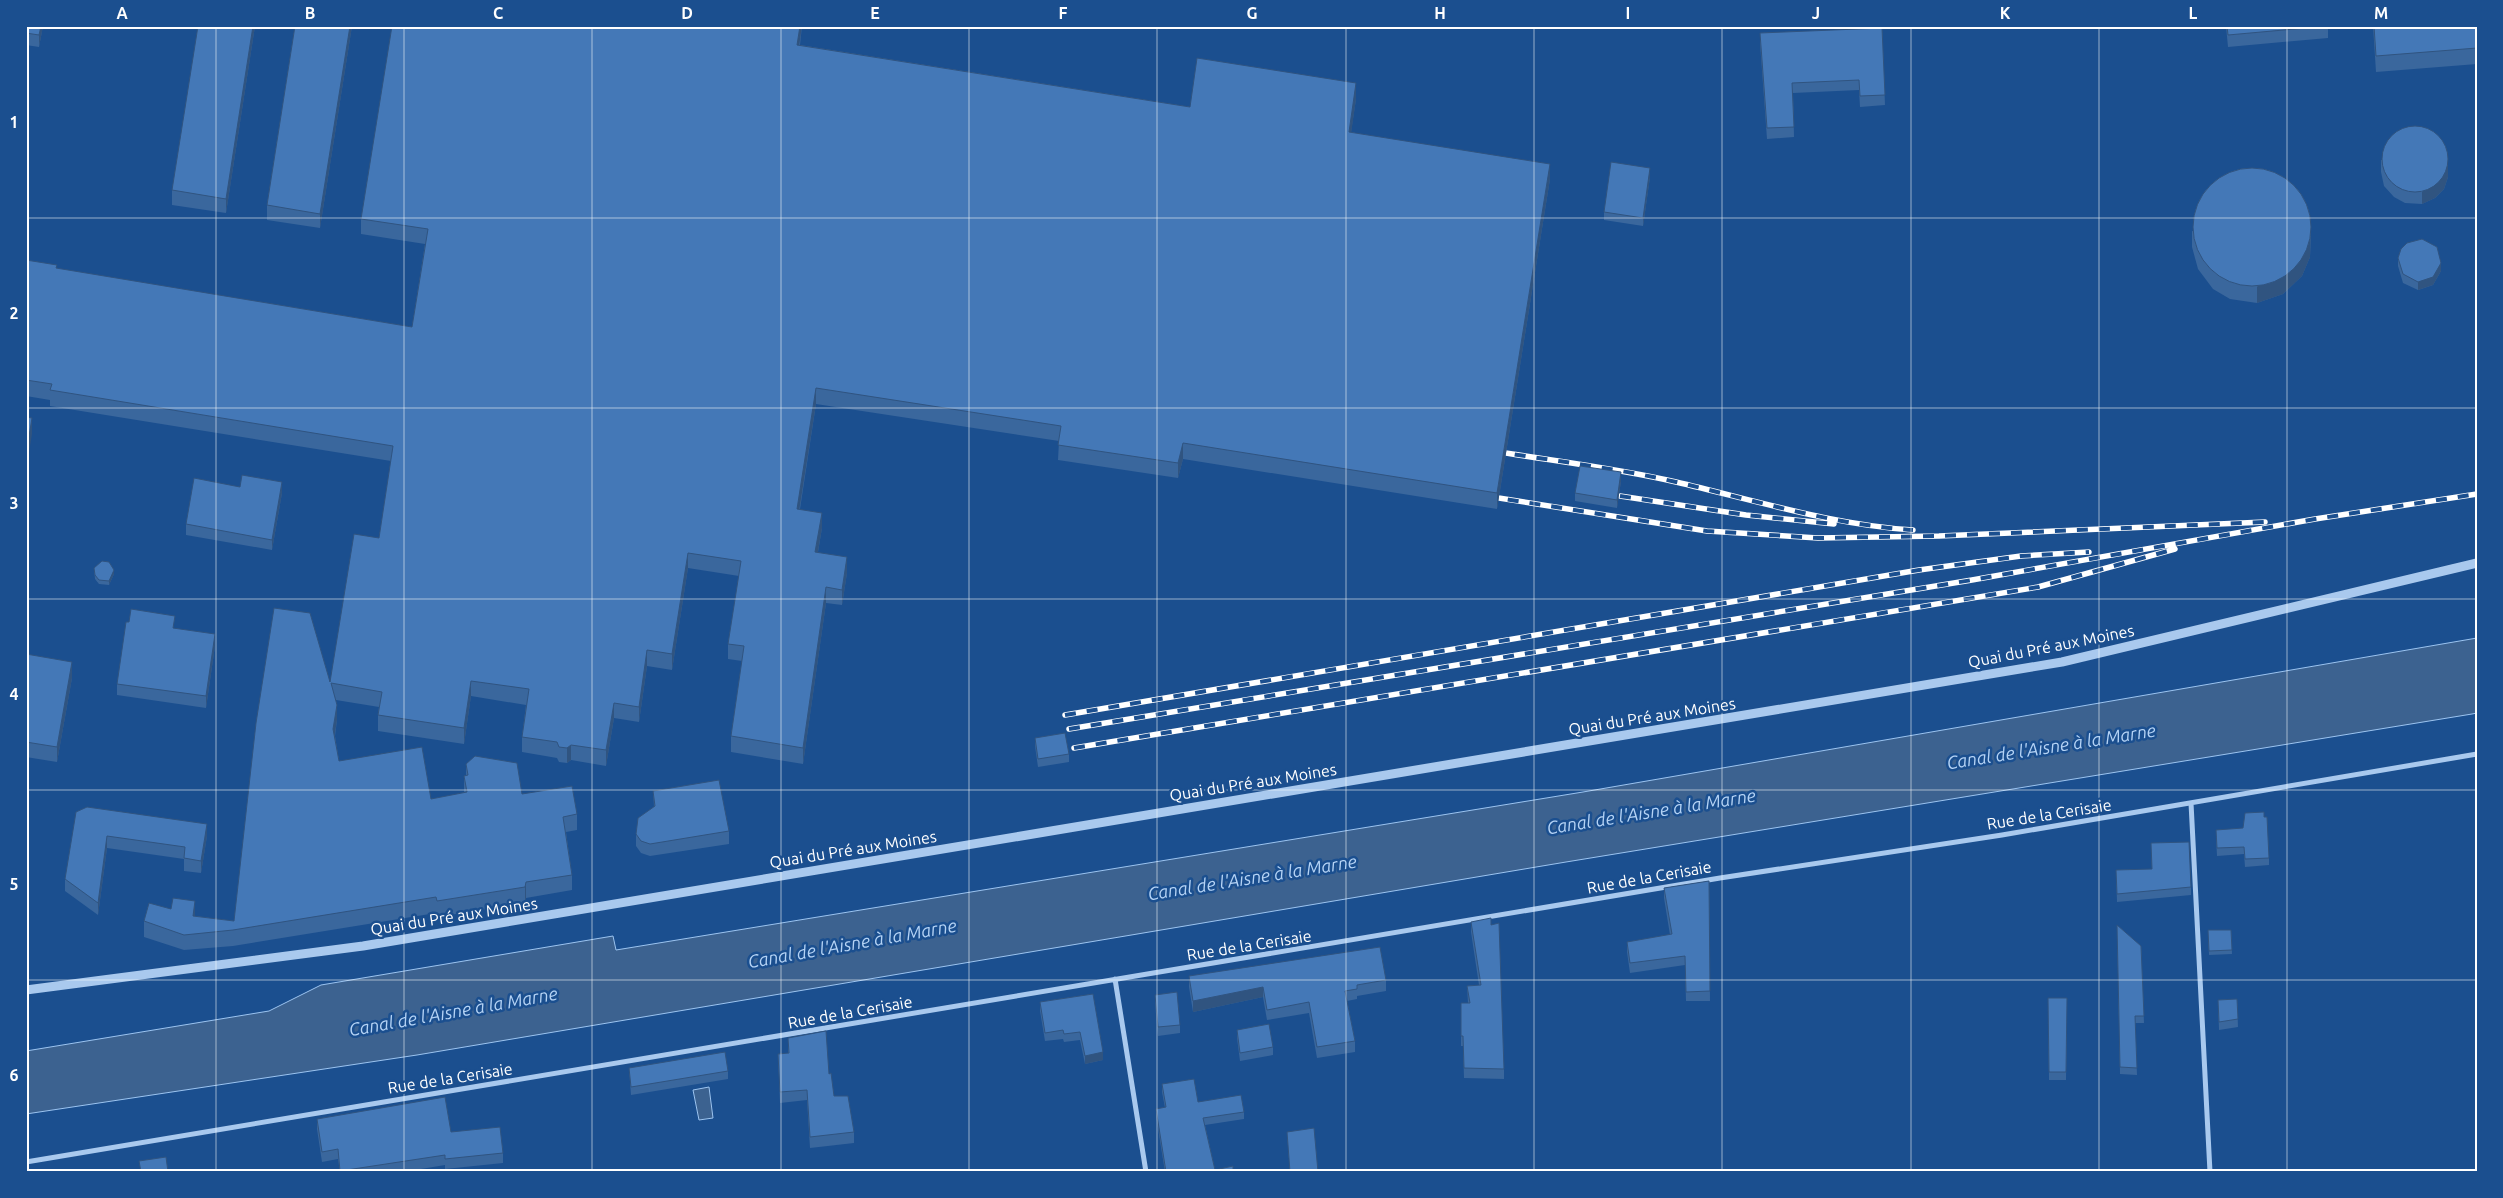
<svg xmlns="http://www.w3.org/2000/svg" width="2503" height="1198" viewBox="0 0 2503 1198" font-family="Ubuntu,sans-serif">
<rect width="100%" height="100%" fill="#1b4f8f"/>
<path fill="#3c6290" stroke="#9cc4f0" d="M2477 638V713L2472 714 1566 862 417 1055 26 1114V1051L269 1011 321 985 613 936 616 950 1583 792Z
M709 1087 713 1118 699 1120 693 1090Z"/>
<g fill="none" stroke-linecap="round" stroke-linejoin="round">
<path stroke="#a9c9ee" stroke-width="5" d="M2191 803 2210 1172
M1115 979 1146 1172
M26 1162 1720 878 2002 835 2477 754"/>
<path stroke="#a9c9ee" stroke-width="9" d="M26 990 363 946 2062 662 2477 563"/>
<g stroke="#fff" stroke-width="5.5">
<path id="rail" d="M1493 451C1554 461 1616 468 1676 482 1754 500 1833 525 1913 530
M1486 496 1707 531 1818 538 1939 536 2265 522
M1620 496 1746 515 1834 524
M1065 715 1919 570 2021 556 2089 552
M1069 729 1972 580 2315 519 2477 494
M1074 748 2038 587 2175 549"/>
</g>
<use href="#rail" stroke="#1b4f8f" stroke-width="4" stroke-dasharray="11" stroke-linecap="butt"/>
</g>
<path fill="#3a679d" d="M26 26H43L39 47 26 45Z
M255 26 226 213 172 205V190Z
M295 26H352L320 228 267 220V205Z
M802 26 800 45 1190 107 1356 99 1351 132 1550 179 1497 509 1183 459 1178 478 1058 460 1059 441 816 404 800 509 822 528 818 552 847 573 842 605 826 603 803 764 731 752V736L742 661 728 659V644L739 576 688 568 672 670 647 666 639 722 614 718 606 766 571 760 567 763 559 762 557 758 522 752V737L526 705 471 696 464 744 378 731V715L379 707 336 700 337 720 335 736 339 761 431 799 464 793V776H466V764L522 794 577 814V830L566 832 572 875V890L526 898 525 903 437 917 436 913 233 946 184 950 144 937V921L195 916 234 921 330 682 379 538 391 461 50 406V400L26 396V260L57 269 412 327 425 244 361 234V219Z
M2226 26H2328V38L2228 47Z
M2373 26H2477V64L2376 72Z
M1882 28 1885 105 1860 107 1859 90 1793 93 1794 137 1767 139 1760 43V33Z
M2448 154V177L2444 189 2435 198 2422 204 2405 203 2394 197 2384 186 2381 172V160Z
M1650 177 1643 226 1604 220V212Z
M2192 231 2311 236 2310 257 2302 276 2283 294 2257 303 2230 299 2213 289 2198 269 2192 247Z
M2398 258 2441 271 2433 285 2418 290 2403 283 2398 266Z
M1621 481 1617 508 1575 501V493Z
M240 487 282 493 272 550 186 535V524Z
M94 568 114 574 109 585 99 584 95 579Z
M175 629 215 646 206 708 117 695V684Z
M26 654 72 678 57 762 26 757Z
M1035 738 1069 754V762L1038 767 1035 746Z
M653 791 729 831V844L650 856 641 853 636 846V834L654 807Z
M87 807 207 836 201 873 184 871V859L107 848 98 915 65 891V879Z
M2264 817 2269 858V865L2245 867 2244 854 2217 856 2216 837 2243 828Z
M2151 843 2191 887V895L2117 902 2116 870 2152 869Z
M1709 881 1710 1001H1686L1685 965 1630 973 1627 952V942L1670 935 1664 898V888Z
M1471 922 1504 1069V1079L1464 1078 1463 1046H1461V1003H1468L1467 986 1479 985 1471 932Z
M2117 925 2141 946 2144 1023H2135L2137 1075 2120 1074Z
M2208 930H2231L2232 954 2209 955Z
M1189 976 1386 980V991L1357 996V999L1347 1001 1355 1041V1052L1317 1058 1309 1013 1267 1020 1263 997 1193 1012 1189 987Z
M1093 994 1103 1060 1085 1064 1080 1040 1064 1042 1063 1039 1045 1041 1040 1011V1002Z
M1155 995 1180 1025V1033L1158 1036 1155 1003Z
M2048 998H2067L2066 1080H2049Z
M2237 999 2238 1027 2219 1030 2218 1000Z
M1237 1030 1273 1047V1055L1240 1061 1237 1038Z
M788 1038 829 1074 834 1096 854 1132V1143L810 1148 807 1100 780 1103 778 1054 788 1053Z
M629 1068 728 1071V1079L631 1095Z
M1162 1084 1198 1102 1244 1112V1119L1205 1125 1215 1170 1233 1172H1165L1156 1116V1109L1165 1108 1162 1092Z
M317 1119 451 1132 503 1153V1163L445 1169V1165L403 1172H340L338 1159 322 1162 317 1129Z
M1287 1132 1318 1172H1290Z"/>
<path fill="#305480" d="M41 26H43L39 47V35Z
M253 26H255L226 213V199Z
M350 26H352L320 228V214Z
M800 26H802L797 60V45Z
M1356 83V99L1349 148V132Z
M1550 164V179L1497 509V493Z
M2448 164V177L2444 189 2435 198 2422 204V192Z
M1650 168V177L1643 226V218Z
M2311 220 2310 257 2302 276 2283 294 2257 303V287Z
M2441 263V271L2433 285 2418 290V282Z
M816 388V404L797 524V509Z
M32 418V434L26 471V455Z
M1183 443V459L1178 478V463Z
M1621 472V481L1617 508V500Z
M282 482V493L272 550V540Z
M822 513V528L815 568V552Z
M688 553V568L672 670V654Z
M847 557V573L842 605V590Z
M114 570V574L109 585V581Z
M826 587V603L803 764V748Z
M215 634V646L206 708V696Z
M647 650V666L639 722V707Z
M72 662V678L57 762V747Z
M471 681V696L464 744V728Z
M614 703V718L606 766V750Z
M337 705V720L333 745V729Z
M571 745V760L567 763V748Z
M207 824V836L201 873V861Z
M107 836V848L98 915V903Z
M526 882V898L525 903V887Z
M195 901V917L193 916Z
M1263 987V997L1193 1012V1001Z
M1103 1052V1060L1085 1064V1056Z"/>
<path fill="#4478b7" stroke="#305480" d="M26 26H41L39 35 26 33Z
M198 26H253L226 199 172 190Z
M295 26H350L320 214 267 205Z
M392 26H800L797 45 1190 107 1197 58 1356 83 1349 132 1550 164 1497 493 1183 443 1178 463 1058 445 1061 426 816 388 797 509 822 513 815 552 847 557 842 590 826 587 803 748 731 736 744 646 728 644 741 561 688 553 672 654 647 650 639 707 614 703 606 750 571 745 567 748 559 747 557 742 522 737 529 689 471 681 464 728 378 715 382 692 331 683 337 705 333 729 339 761 422 747 431 799 467 792 464 776 468 775 466 764 475 756 517 763 522 794 572 786 577 814 563 817 572 875 526 882 525 887 437 901 436 897 233 930 184 935 144 921 149 903 171 909 173 898 195 901 193 916 234 921 256 723 274 608 310 613 330 682 354 534 379 538 393 446 50 390 52 384 26 380V260L57 265 56 268 412 327 428 229 361 219Z
M2227 26H2328L2228 35Z
M2374 26H2477V48L2376 56Z
M1882 28 1885 95 1860 96 1859 80 1792 83 1794 127 1767 128 1760 33Z
M2382 159a33 33 0 1 1 66 0a33 33 0 1 1-66 0Z
M1611 162 1650 168 1643 218 1604 212Z
M2193 227a59 59 0 1 1 118 0a59 59 0 1 1-118 0Z
M2422 239 2437 247 2441 263 2433 277 2418 282 2403 274 2398 258 2401 249 2407 243Z
M26 417 32 418 26 455Z
M1580 466 1621 472 1617 500 1575 493Z
M242 475 282 482 272 540 186 524 194 478 240 487Z
M102 561 109 562 114 570 109 581 99 580 95 575 94 568Z
M131 609 175 616 173 628 215 634 206 696 117 684 126 622H129Z
M26 654 72 662 57 747 26 742Z
M1065 733 1069 754 1038 759 1035 738Z
M719 780 729 831 650 844 641 841 636 834 638 818 655 806 653 791Z
M87 807 207 824 201 861 184 858 185 847 107 836 98 903 65 879 76 812Z
M2264 812V817H2267L2269 858 2245 859 2244 847 2217 848 2216 830 2243 828 2245 813Z
M2189 842 2191 887 2117 894 2116 870 2152 869 2151 843Z
M1709 881 1710 991 1686 992 1685 956 1630 963 1627 942 1672 934 1664 888Z
M1491 918V925L1499 923 1504 1069 1464 1068 1463 1036H1461V1003H1470L1467 986 1481 985 1471 922Z
M2117 925 2141 946 2144 1016H2135L2137 1068 2120 1067Z
M2208 930H2231L2232 950 2209 951Z
M1380 947 1386 980 1357 985V989L1345 991 1355 1041 1317 1047 1309 1002 1267 1010 1263 987 1193 1001 1189 976Z
M1177 992 1180 1025 1158 1027 1155 995Z
M1093 994 1103 1052 1085 1056 1080 1032 1064 1034 1063 1030 1045 1033 1040 1002Z
M2048 998H2067L2066 1072H2049Z
M2237 999 2238 1019 2219 1022 2218 1000Z
M1269 1024 1273 1047 1240 1053 1237 1030Z
M826 1031 829 1074 831 1073 834 1096H848L854 1132 810 1137 807 1090 780 1092 778 1054 789 1053 788 1038Z
M725 1052 728 1071 631 1087 629 1068Z
M1194 1079 1198 1102 1241 1095 1244 1112 1203 1118 1215 1170 1233 1166V1172H1166L1156 1109 1166 1107 1162 1084Z
M445 1097 451 1132 500 1127 503 1153 445 1159V1155L340 1171 338 1149 322 1152 317 1119Z
M1314 1128 1318 1172H1290L1287 1132Z
M166 1157 168 1172H141L139 1161Z"/>
<path fill="none" stroke="#fff" stroke-width="1" stroke-opacity="0.55" d="M216 26V1172M404 26V1172M592 26V1172M781 26V1172M969 26V1172M1157 26V1172M1346 26V1172M1534 26V1172M1722 26V1172M1911 26V1172M2099 26V1172M2287 26V1172M26 218H2477M26 408H2477M26 599H2477M26 790H2477M26 980H2477"/>
<g text-anchor="middle" dominant-baseline="central" stroke-width="5" stroke-linejoin="round" paint-order="stroke">
<g font-size="16" fill="#fff" stroke="#1b4f8f">
<text transform="translate(2051 646) rotate(-11)">Quai du Pré aux Moines</text>
<text transform="translate(1652 716) rotate(-9)">Quai du Pré aux Moines</text>
<text transform="translate(1253 782) rotate(-9)">Quai du Pré aux Moines</text>
<text transform="translate(2049 814) rotate(-9)">Rue de la Cerisaie</text>
<text transform="translate(853 849) rotate(-9)">Quai du Pré aux Moines</text>
<text transform="translate(1649 877) rotate(-10)">Rue de la Cerisaie</text>
<text transform="translate(454 916) rotate(-9)">Quai du Pré aux Moines</text>
<text transform="translate(1249 945) rotate(-9)">Rue de la Cerisaie</text>
<text transform="translate(850 1012) rotate(-10)">Rue de la Cerisaie</text>
<text transform="translate(450 1078) rotate(-9)">Rue de la Cerisaie</text>
</g>
<g font-size="18" font-style="italic" fill="#b5d3f5" stroke="#1b4f8f">
<text transform="translate(2051 746) rotate(-9)">Canal de l'Aisne à la Marne</text>
<text transform="translate(1651 811) rotate(-9)">Canal de l'Aisne à la Marne</text>
<text transform="translate(1252 877) rotate(-9)">Canal de l'Aisne à la Marne</text>
<text transform="translate(852 943) rotate(-10)">Canal de l'Aisne à la Marne</text>
<text transform="translate(453 1011) rotate(-10)">Canal de l'Aisne à la Marne</text>
</g>
</g>
<rect width="2503" height="1198" fill="none" stroke="#1b4f8f" stroke-width="55"/>
<rect x="28" y="28" width="2448" height="1142" fill="none" stroke="#fff" stroke-width="2"/>
<g font-size="16" text-anchor="middle" font-weight="bold" fill="#fff">
<text x="122" y="19">A</text>
<text x="310" y="19">B</text>
<text x="498" y="19">C</text>
<text x="687" y="19">D</text>
<text x="875" y="19">E</text>
<text x="1063" y="19">F</text>
<text x="1252" y="19">G</text>
<text x="1440" y="19">H</text>
<text x="1628" y="19">I</text>
<text x="1816" y="19">J</text>
<text x="2005" y="19">K</text>
<text x="2193" y="19">L</text>
<text x="2381" y="19">M</text>
<text x="14" y="128">1</text>
<text x="14" y="319">2</text>
<text x="14" y="509">3</text>
<text x="14" y="700">4</text>
<text x="14" y="890">5</text>
<text x="14" y="1081">6</text>
</g>
</svg>
